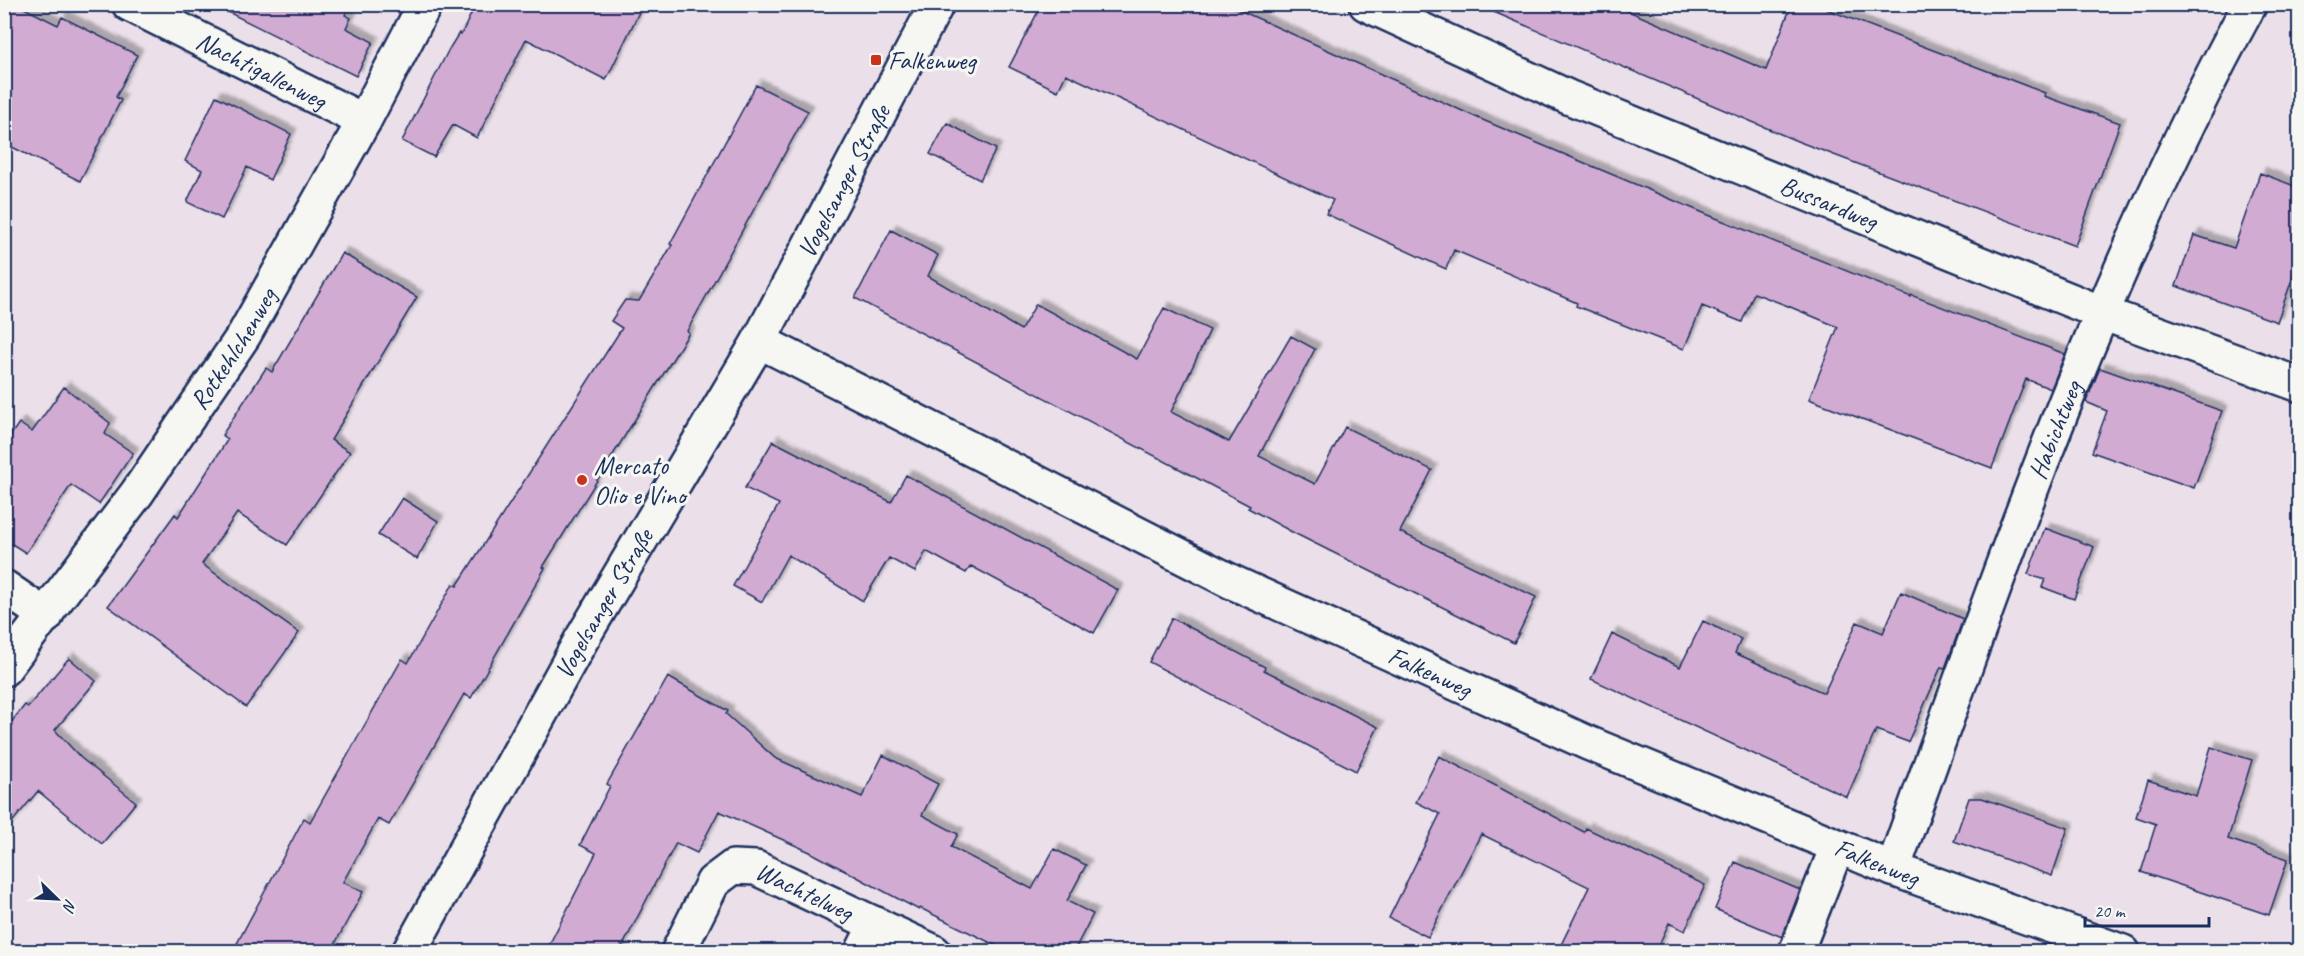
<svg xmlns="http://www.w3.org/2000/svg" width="2304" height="956" viewBox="0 0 2304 956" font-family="Caveat,sans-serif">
<defs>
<filter id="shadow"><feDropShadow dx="5.5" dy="-5.5" stdDeviation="1.5" flood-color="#0004"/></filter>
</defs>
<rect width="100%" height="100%" fill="#ebe0e9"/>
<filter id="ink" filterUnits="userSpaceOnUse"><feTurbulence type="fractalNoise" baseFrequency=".0167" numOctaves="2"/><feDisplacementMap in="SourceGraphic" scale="12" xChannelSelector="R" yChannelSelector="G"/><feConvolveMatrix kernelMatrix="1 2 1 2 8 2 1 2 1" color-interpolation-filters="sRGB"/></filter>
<g filter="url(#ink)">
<path fill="#d2abd3" stroke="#1b2f5e" stroke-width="1.5" filter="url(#shadow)" d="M4 4H16L58 25 62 17 137 55 116 97 121 100 80 181 4 143Z
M212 4H350L345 15 351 18 346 28 373 42 356 76Z
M457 4H643L606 80 526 39 477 138 453 125 434 157 402 141 449 49 459 33 461 35 472 12Z
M1042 4H1226L1478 118 1706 214 1911 297V295L2065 354 2051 389 2026 379 1992 468 1809 399 1838 327 1788 306 1754 293 1742 322 1702 306 1684 349 1576 306 1577 303 1454 250 1446 269 1326 214 1333 200 1066 74 1058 91 1009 67Z
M1475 4H1612L1766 70 1792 4H1813L2045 93 2044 96 2120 123 2075 246 1797 141Z
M756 85 808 111 687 331 689 333 543 567 545 568 471 698 464 694 389 825 378 819 343 882 363 892 331 951H233L304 818 310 822 402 659 408 663 453 584 457 586 622 328 611 321 625 300 639 301 672 245 670 244Z
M216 96 291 134 270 180 247 167 222 219 187 202 202 170 185 161Z
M947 123 996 149 980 180 930 154Z
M2260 173 2300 188V257L2277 322 2176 286 2194 235 2234 248Z
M891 230 938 255 928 276 1021 330 1036 304 1137 359 1164 308 1210 330 1171 412 1229 442 1291 336 1315 349 1259 456 1315 484 1345 427 1432 470 1400 532 1536 597 1514 643 1292 532 1248 508 1250 506 855 298Z
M342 253 417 297 331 440 350 452 287 545 237 513 202 564 299 633 246 707 108 606 175 514 178 517 228 439 222 435 266 368 272 372Z
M2100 368 2222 411 2194 488 2092 452 2107 411 2086 402Z
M64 387 110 423 105 434 133 453 99 504 71 485 26 553 4 539V445L19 423 32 432Z
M773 441 891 502 906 475 1118 590 1094 633 971 566 966 573 926 551 915 572 889 558 863 601 788 555 762 602 733 586 779 504 745 488Z
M402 498 438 521 417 559 378 535Z
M2045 528 2094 547 2074 599 2042 587 2045 580 2028 574Z
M1901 592 1963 619 1945 668 1941 667 1908 742 1876 730 1847 797 1591 679 1612 634 1680 667 1703 621 1741 639 1735 653 1824 693 1857 622 1883 633Z
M1172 618 1265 667 1264 670 1378 727 1356 771 1149 662Z
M69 658 96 681 55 730 81 758 136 802 102 844 38 791 4 832V731L25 705 28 707Z
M668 677 728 711 726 714 775 758 862 797 883 755 938 784 922 815 958 834 951 847 1032 889 1054 849 1086 865 1067 901 1093 914 1074 951H1007L920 908 919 910 810 852 719 811 697 853 676 843 620 951H546L596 853 580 845 610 786 607 784Z
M2211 747 2252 760 2228 839 2288 859 2269 915 2141 872 2156 824 2136 817 2148 780 2196 796Z
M1439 756 1584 832 1586 828 1705 885 1685 931 1669 923 1656 951H1558L1589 887 1481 834 1428 937 1389 918 1440 814 1416 802Z
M1969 798H1982L2068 828 2052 876 1954 841Z
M1735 862 1800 890 1782 937 1715 909Z"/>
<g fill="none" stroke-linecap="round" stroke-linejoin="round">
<g stroke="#1b2f5e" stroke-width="38">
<g id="minor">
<path id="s1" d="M129 4 364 121"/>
<path id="s2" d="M1366 4 1568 97 2102 313 2300 385"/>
<path id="s3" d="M759 341 1232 582 1588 743 1893 869 2123 952"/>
<path d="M4 587 46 616"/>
<path id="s4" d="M4 669 137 493 244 335 364 121 425 4"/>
<path id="s5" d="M1893 869C1998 576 2100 278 2250 4"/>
<path id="s6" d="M678 952 713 882 733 867 756 868 934 952"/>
<path d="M862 952 876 924"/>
<path d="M1796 952 1837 847"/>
</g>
</g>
<g stroke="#1b2f5e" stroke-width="38">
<g id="tertiary">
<path id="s7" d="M409 952 580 642 759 341 937 4"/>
</g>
</g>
<use href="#minor" stroke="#f6f6f2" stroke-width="33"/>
<use href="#tertiary" stroke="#f6f6f2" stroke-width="33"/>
</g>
</g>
<g fill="#c8321e" stroke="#f6f6f2" stroke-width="2">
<rect x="870" y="54" width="12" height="12" rx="3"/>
<circle cx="582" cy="480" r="6"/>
</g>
<g text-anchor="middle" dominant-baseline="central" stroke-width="6" stroke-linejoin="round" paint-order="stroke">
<g font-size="26" fill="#1b2f5e" stroke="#f6f6f2" text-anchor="start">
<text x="888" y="60">Falkenweg</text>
<text x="594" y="465">Mercato<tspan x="594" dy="30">Olio e Vino</tspan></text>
</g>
<g font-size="26" fill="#1b2f5e" stroke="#f6f6f2">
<text stroke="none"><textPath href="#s1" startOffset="148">Nachtigallenweg</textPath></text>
<text stroke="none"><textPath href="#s7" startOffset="885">Vogelsanger Straße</textPath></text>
<text stroke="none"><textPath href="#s2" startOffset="504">Bussardweg</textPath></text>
<text stroke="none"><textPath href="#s4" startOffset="394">Rotkehlchenweg</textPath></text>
<text stroke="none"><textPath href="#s5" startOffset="468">Habichtweg</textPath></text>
<text stroke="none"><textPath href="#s7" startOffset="399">Vogelsanger Straße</textPath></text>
<text stroke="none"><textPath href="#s3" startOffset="748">Falkenweg</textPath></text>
<text stroke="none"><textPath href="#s3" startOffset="1234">Falkenweg</textPath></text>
<text stroke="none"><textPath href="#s6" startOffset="180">Wachtelweg</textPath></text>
</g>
</g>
<rect width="2304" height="956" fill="none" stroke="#f6f6f2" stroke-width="24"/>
<rect x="12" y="12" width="2280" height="932" fill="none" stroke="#1b2f5e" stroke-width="2" filter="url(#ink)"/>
<g transform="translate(57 899) rotate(114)" stroke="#f6f6f2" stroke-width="4.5" paint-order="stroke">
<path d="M0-4.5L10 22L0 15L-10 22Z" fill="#1b2f5e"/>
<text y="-9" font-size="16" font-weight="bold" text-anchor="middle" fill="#1b2f5e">N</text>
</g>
<path d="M2085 917v9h124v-9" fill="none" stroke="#1b2f5e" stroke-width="3"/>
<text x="2094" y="917" font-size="18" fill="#1b2f5e" stroke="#f6f6f2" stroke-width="4.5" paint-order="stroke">20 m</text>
</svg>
